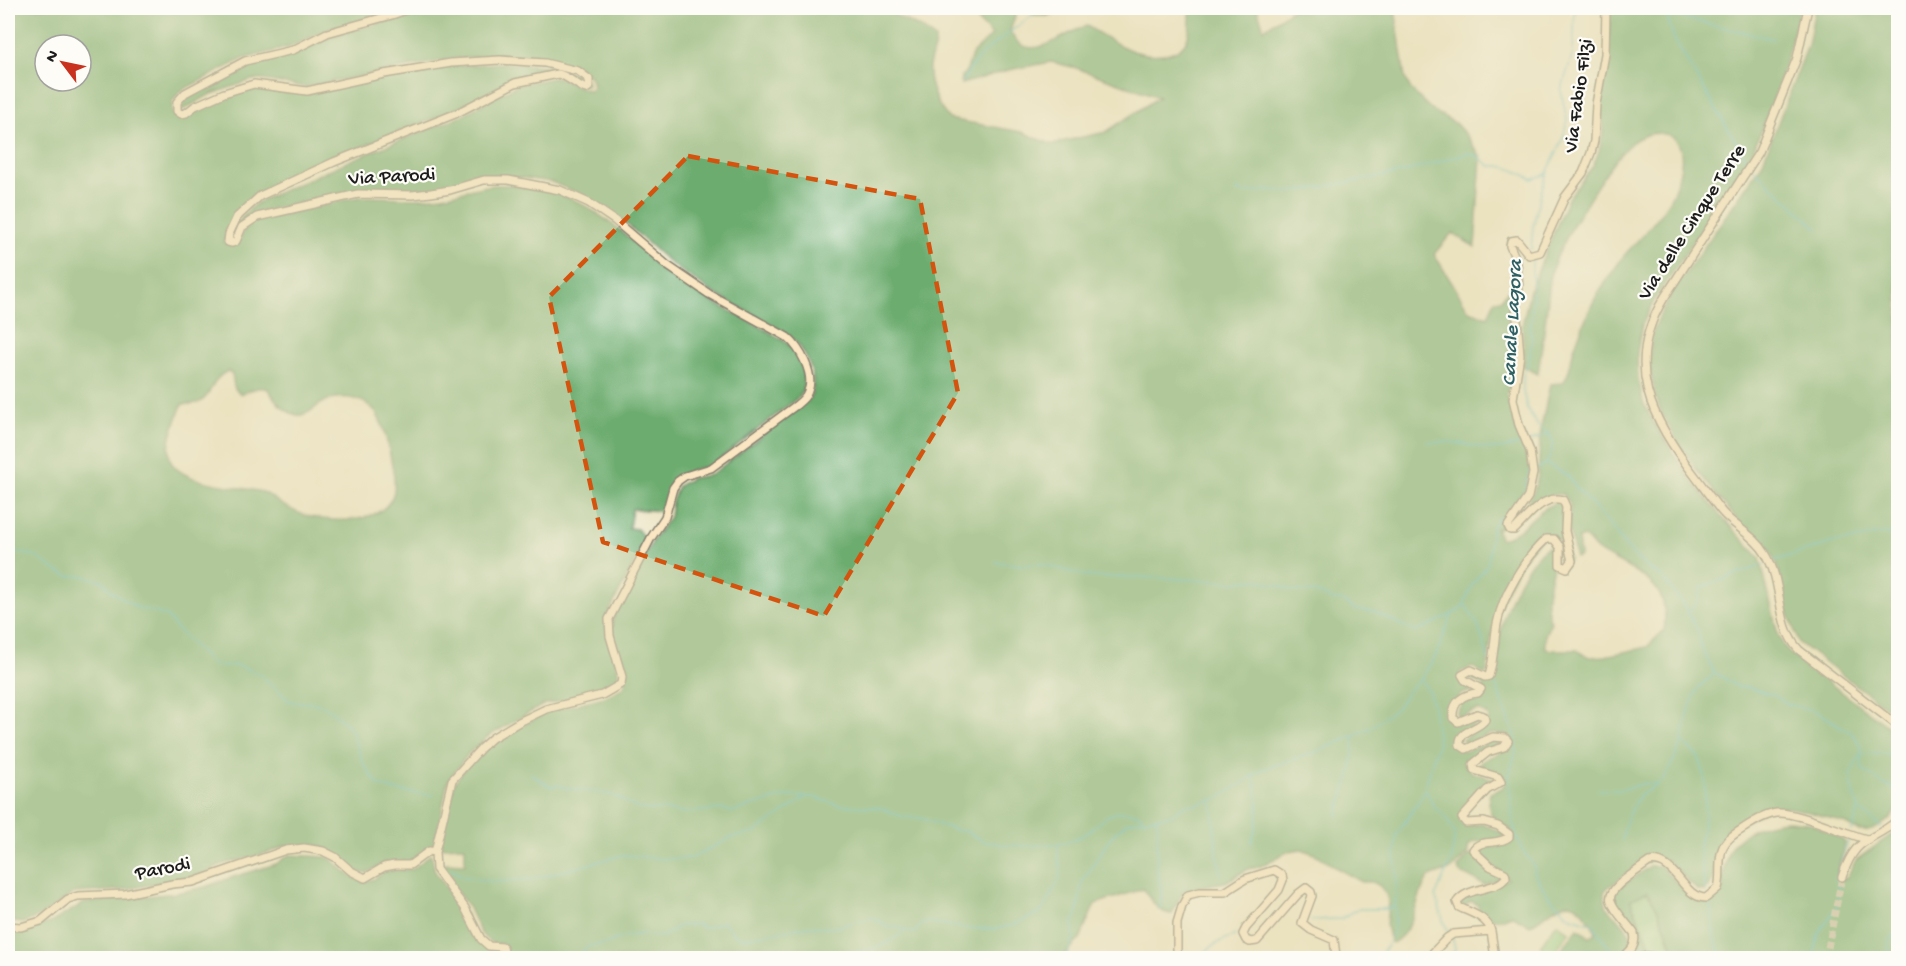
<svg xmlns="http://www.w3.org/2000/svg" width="1906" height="966" viewBox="0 0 1906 966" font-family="'Gochi Hand',sans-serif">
<rect width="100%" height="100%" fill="#fdfcf7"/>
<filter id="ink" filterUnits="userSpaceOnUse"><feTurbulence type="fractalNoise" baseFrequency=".0167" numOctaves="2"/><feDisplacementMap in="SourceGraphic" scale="12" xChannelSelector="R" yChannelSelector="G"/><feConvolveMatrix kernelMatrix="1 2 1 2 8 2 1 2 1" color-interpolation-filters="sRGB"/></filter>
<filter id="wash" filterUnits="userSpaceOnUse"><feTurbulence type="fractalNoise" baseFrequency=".008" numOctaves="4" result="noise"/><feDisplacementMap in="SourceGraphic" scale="24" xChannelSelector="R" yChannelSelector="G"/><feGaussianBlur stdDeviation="1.35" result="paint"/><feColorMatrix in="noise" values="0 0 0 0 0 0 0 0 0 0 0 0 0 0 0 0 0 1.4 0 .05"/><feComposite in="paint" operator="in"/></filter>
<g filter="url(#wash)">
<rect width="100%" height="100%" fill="#ebe2c0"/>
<path fill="#86c77f" stroke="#51724e" stroke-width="1.5" d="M1647 892 1656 904 1673 949 1660 954 1656 948 1652 949 1630 899Z
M1557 923 1569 932 1552 955 1540 946Z"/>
<path fill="#6cac6e" stroke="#446445" stroke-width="1.5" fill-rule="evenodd" d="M8 8H401L326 30 290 47 243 59 180 91 172 102V114L180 118 207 103 245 90 259 88 308 94 391 76 453 66 502 63 545 66 577 74 586 79 587 85C576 83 564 72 553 72 516 70 484 97 452 111 401 133 348 150 299 174 285 180 270 186 258 194 240 206 229 221 224 242L231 246 238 244 245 228 259 220C281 215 303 210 325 205 337 202 349 198 361 197 390 196 418 201 447 195 469 191 487 183 510 185 531 187 557 191 576 201 626 227 662 273 711 301 727 310 785 337 793 349 802 363 809 382 800 396L711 466 689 471 675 478 668 491 664 511 632 509 629 528 637 529 646 540 606 618C604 641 621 662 618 682L604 691 543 705 490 735 468 754 450 778 447 785 434 848H430L410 862H387L366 873H361L351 868 337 855 324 848 313 845 285 846 270 852 220 865 206 873 192 877 122 890 74 893 40 916 23 923 8 921ZM45 45H81V81H45ZM228 371 232 374C234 383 232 389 241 394 251 391 257 385 268 389 275 400 284 413 298 415 307 416 315 407 322 403 339 393 368 397 378 416 385 428 387 441 390 455 392 466 396 479 394 491 387 525 332 523 307 516 296 512 287 508 278 502 274 499 268 494 263 492 240 486 189 485 173 465 162 451 177 420 182 404 217 407 204 381 228 371Z
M422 8H901L892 11V14L921 28 935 39C936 49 930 57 929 67 928 86 937 105 949 119L1022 132 1051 144H1058L1060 142 1106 132 1159 97 1076 68 1051 62 1009 70 961 84V77L967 70 972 54 992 35 979 22 970 8H1018L1010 31C1028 68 1061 33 1087 26 1113 42 1137 60 1169 53 1178 51 1186 45 1188 36 1191 27 1190 16 1190 8H1257L1264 29 1294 8H1395L1405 78 1412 91 1432 110 1455 123 1467 136 1481 158 1475 247 1452 233 1434 254 1469 311 1488 317 1495 300 1501 299 1512 286 1508 319 1510 346 1508 359 1512 372 1507 395 1516 429 1525 449 1530 471 1524 497 1505 525 1496 529 1501 539C1524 533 1535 509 1558 502L1563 506 1562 530 1569 559 1566 565 1562 564 1561 542 1551 535C1527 538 1501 600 1495 621 1490 637 1490 656 1487 672L1485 675 1473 667 1460 672 1459 676 1464 683 1477 690 1461 694 1450 710V720L1456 725 1476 717 1482 719C1475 728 1463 729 1456 738L1457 747 1464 752 1495 740 1505 741 1503 744C1489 746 1474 754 1469 768L1471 772 1498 780C1485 791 1464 803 1459 820L1466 826 1483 824 1506 835 1498 840 1473 842 1468 847V853L1452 869 1429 877C1413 900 1418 926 1393 943L1390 941 1386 926 1388 901 1386 894 1380 886 1373 882H1362L1335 867 1319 856 1302 849 1289 851 1259 867 1248 869 1226 882 1197 887 1182 894 1172 914C1158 913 1151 900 1143 889L1095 904 1080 939 1061 958H508L504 945 492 943 485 938 480 932 468 906 439 868 447 863 465 864V846L440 847 455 782 471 761 494 741 547 712 604 697 621 689 625 685 626 675 612 629 614 616 655 537 670 517 672 502 678 486 692 478 711 475 809 399C820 379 806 350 790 336L710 291 670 263 629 226 601 207 581 194 551 182 509 176H482L432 189 357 190 255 213C243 219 240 225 235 238L231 240C234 223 247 209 262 200L351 160 459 117 517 85 558 77 589 91 593 87 591 77 571 65 499 55 451 59 305 87 263 80H252L209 95 181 111 179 109V102L184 96 247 65 293 54 328 37 395 19Z
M1028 8H1059C1054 16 1044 17 1035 16Z
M1610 8H1800C1787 60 1772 112 1748 160L1656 297 1642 325 1637 353 1638 377 1643 402 1654 423 1689 477 1720 515 1760 558 1777 631 1783 645 1789 653 1898 734V808C1891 819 1875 834 1861 831 1855 830 1849 826 1844 823 1827 817 1790 804 1773 808 1760 811 1725 831 1719 842 1711 858 1721 881 1703 891L1697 890 1667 860C1650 853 1621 879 1607 888L1604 892C1604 897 1605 902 1607 907 1613 918 1634 927 1630 943 1628 949 1621 954 1617 958H1554L1578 928 1583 931 1589 938 1596 932C1572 886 1564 904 1530 925L1511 915C1498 921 1491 921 1479 913L1478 905 1471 901 1465 906H1461V900L1508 879 1476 850C1488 842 1501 853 1514 838 1509 818 1483 827 1490 793L1502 788 1505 782V778C1496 771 1485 772 1477 766 1487 754 1504 755 1512 744L1509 736 1504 734H1490L1465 744 1463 740C1471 731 1484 731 1489 719L1488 715 1478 710 1459 717 1456 713 1466 698 1479 696 1484 691 1483 685 1469 678 1468 675C1476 673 1482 681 1490 681L1493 678C1499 658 1498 637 1504 617 1512 592 1527 562 1548 546L1554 548 1556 553C1552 577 1541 598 1551 622L1545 635V647L1550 650H1577L1589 657 1605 656 1647 647 1664 630C1670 586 1646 578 1614 560 1608 557 1602 554 1597 550 1592 546 1590 540 1584 537L1578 539 1580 556 1576 558 1569 530 1570 504 1563 494C1538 494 1536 510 1518 519L1534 491 1538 476 1541 428 1550 384 1563 383C1571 373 1570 361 1574 349 1581 329 1590 305 1602 287 1609 277 1621 258 1629 250 1645 232 1663 215 1673 193 1678 181 1683 165 1681 153 1678 127 1646 130 1631 143 1607 164 1562 240 1552 270 1549 281 1549 295 1547 306 1545 329 1541 351 1538 374L1523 366 1524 350 1522 326 1530 290 1568 198 1593 166 1599 151 1604 130 1599 103 1609 51Z
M1815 8H1898V716L1799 643 1787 609 1777 564 1766 543 1744 528 1697 471 1678 442 1662 414 1655 395 1649 362 1652 335 1660 315 1674 290 1762 164 1808 45Z
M1788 821 1810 823 1843 840 1845 843 1836 874 1839 878 1844 879 1847 877 1856 860 1898 830V958H1673C1676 946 1655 903 1647 892L1630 900 1652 949 1632 958H1626L1636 932 1613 900 1615 891 1650 866H1661L1694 900C1705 905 1718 902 1722 890 1723 887 1722 884 1722 881 1723 869 1727 850 1736 841 1750 828 1770 822 1788 821Z
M431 854 435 872 467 917C472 938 479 946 500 949L502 958H8V930L24 931 52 922 84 903 176 893 205 887 230 878 276 864 289 855 327 857 334 861 345 872 362 882 374 879 386 871 413 869Z
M1473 855 1502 875 1503 878 1484 885 1459 872 1458 868 1468 856Z"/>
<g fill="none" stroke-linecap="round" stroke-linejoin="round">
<path stroke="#44b4ba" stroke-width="1.5" d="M1657 8 1666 14 1773 39
M1666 14 1675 41 1748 162
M962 82 975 62 985 51 1042 8
M1754 169 1818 229
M1236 190 1243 193 1271 190 1289 192 1313 189 1404 172 1468 153 1478 156 1490 166C1504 164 1520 172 1532 179L1547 174
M1531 250 1533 227 1541 192 1548 171 1563 139 1567 120 1561 91 1573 53 1575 8
M1532 258 1533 299 1530 330 1532 341 1529 361 1523 375V391L1527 409 1539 427 1549 434 1553 442 1551 454 1546 464 1535 470
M1427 442C1437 442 1447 441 1457 443 1486 447 1492 454 1523 443
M1528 442 1548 434
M1547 464 1568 476 1578 490 1601 514 1627 548 1645 566 1662 577 1685 607 1699 633 1701 647 1714 672 1740 688 1745 687 1774 695 1787 704 1816 711 1847 730 1855 736 1861 747 1862 769 1883 784 1898 790
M8 552 34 555 57 571 69 576H83L103 581 111 591 136 607 167 616 176 628 211 663 221 667 234 665 243 667 261 675 288 700 294 702 314 703 324 706 333 712 351 729 363 763 378 785 397 791 434 795
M1773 561 1835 542 1848 541 1875 535 1898 533
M996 562 1021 565 1042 564 1083 575 1096 577H1139L1236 582 1253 579 1281 586 1290 590 1318 593 1333 600H1341L1356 610 1374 612 1416 632 1460 610 1464 604 1472 585 1488 564 1492 526 1497 520 1509 514 1524 495 1529 472H1531
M1465 605 1478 625 1489 661
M1686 608 1690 611C1693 607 1697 602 1699 598 1700 593 1698 591 1702 587L1768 563
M1493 677 1516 739V751L1509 775 1513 825 1521 848 1534 866 1535 875 1548 895 1569 916 1593 924 1609 948 1612 958
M1421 680 1429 692 1433 707 1438 742 1425 788 1434 807 1444 815 1455 833 1452 858 1435 897C1442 910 1440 920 1450 933
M1682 741 1699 758 1705 776V814L1699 847 1706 893
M1862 754 1898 753
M1860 755 1850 775 1854 794 1859 809 1882 828
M531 774 551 787 557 785C576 793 600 789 616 797 626 801 631 807 642 809 654 811 667 808 679 813L723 809 732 812 786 796 813 797 839 805 881 808 903 817 920 818 959 831H966L985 842 996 843 1002 845 1033 846 1064 843 1084 835 1107 816 1119 812 1133 813 1140 815 1144 820
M1599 790H1621L1646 783 1657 784
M1212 801 1216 846 1221 874
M1337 816 1352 768 1354 735
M1157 817C1159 833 1156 848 1157 864 1158 884 1165 889 1159 910
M1887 830 1898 834
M1852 831 1859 809
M1622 840C1624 825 1631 801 1645 792 1652 787 1660 785 1665 778 1670 767 1677 755 1681 744 1688 722 1688 688 1712 677L1713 673
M1251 843C1260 821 1260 798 1253 775
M451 870 465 877 494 882 533 879 623 855 665 859 692 858 732 837 754 833 806 797
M1709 900 1712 916 1714 938 1723 958
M1311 920 1340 919 1358 909H1388L1394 906
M1452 937 1455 948 1452 958
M575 958 588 946 605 944 622 937 642 934 662 937 679 926 697 924 704 928 724 922 733 933 743 938 810 926 833 928 871 918 876 919 889 927 900 928 914 933 922 924 929 922 964 928 996 929 1013 925 1041 912 1060 879 1061 868 1058 859V844
M844 958 848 955 884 945 905 931
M1066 958 1074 939 1073 922 1077 915 1082 882 1111 837 1127 822 1171 815 1185 805H1195L1221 797 1261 770 1322 750 1370 728 1397 708 1408 691 1421 679 1436 655 1452 614
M1200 958C1212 944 1221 940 1239 934
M1379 958 1388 944 1394 928 1397 873 1395 861 1396 836 1425 791
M1813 958 1819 932 1836 908 1838 900 1839 887 1836 879 1849 838
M1888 958 1889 943 1898 929"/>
</g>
</g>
<g filter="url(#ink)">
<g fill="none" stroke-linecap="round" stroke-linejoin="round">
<path stroke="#c2ba9f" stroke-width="7" stroke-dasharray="7 3.5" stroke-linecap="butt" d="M1826 958 1842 877"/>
<g stroke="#847f6e" stroke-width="10">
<path id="secondary" d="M411 8 392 15 327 33 293 50 245 61 185 93 177 102V111L181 114 186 113 195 106 224 93 254 84 307 91 384 74 451 63 500 60 545 63 578 71 589 79V87L586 89C576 85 568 76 558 74L515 83 455 114 334 162 260 196 237 217 229 234 228 242 232 243 236 241 242 227 257 217 358 194 412 195 431 193 450 190 484 180H508L560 190 589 203 614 220 668 266 709 294 787 337C800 348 815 374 808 391 806 398 800 402 795 406L711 468 685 476 678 481 673 488 665 517 651 538 609 619 610 636 622 677 621 684 602 695 546 709 519 722 492 738 481 748 452 780 435 852 436 869 465 908 481 939 489 946 503 947 505 958
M1808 8 1797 58 1759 152 1664 298C1623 365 1651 419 1695 476 1704 488 1713 501 1722 512 1735 527 1755 536 1765 553 1784 582 1775 625 1799 650L1898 726
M1842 877C1856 835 1869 844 1898 820
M8 926 21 927 41 921 68 899 78 896 125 894 172 884 193 882 286 850 304 848 323 851 335 857 351 871 365 878 384 867 395 865H410L429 851 435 852
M1491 931 1495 958
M1177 958V923L1182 906 1188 895 1200 892H1225L1245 879 1274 870 1282 875 1283 880 1279 890 1246 928 1243 934 1246 940 1250 942 1257 941 1298 894 1306 888 1311 892 1312 896 1302 923 1311 930 1334 940 1336 956 1339 958
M1428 958 1447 938 1453 934 1491 931C1487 917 1471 913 1459 907L1457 902C1468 886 1498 891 1506 877L1505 873 1490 866 1473 850C1480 838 1498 846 1509 837V834L1498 826 1484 822 1466 823 1462 818 1487 790 1501 782 1498 777 1474 770 1473 764 1488 752 1504 747 1508 741 1505 738 1493 737 1466 749 1460 745C1458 730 1478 730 1485 720L1484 716 1477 714 1458 722 1453 718C1452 702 1463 694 1478 693L1481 689 1465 680 1462 675 1471 670 1485 677 1489 676C1494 659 1494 641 1497 624 1502 596 1525 558 1546 539H1554L1560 547V565L1567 568 1572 561 1565 531 1566 507 1563 500C1543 494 1527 518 1514 530H1510L1508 526 1528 497 1533 473 1530 451 1519 425 1513 399 1520 355 1516 307 1519 289 1517 262 1510 246 1511 241 1517 240 1529 255 1540 252 1565 197 1583 173 1591 153 1594 141 1596 104 1605 54 1606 8
M1622 958C1631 951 1637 945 1634 933 1627 923 1615 912 1611 901 1606 888 1639 870 1649 862 1676 857 1682 898 1706 898L1718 888C1722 875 1717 860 1723 847 1727 838 1736 833 1744 828 1753 822 1766 814 1777 813 1796 811 1845 834 1867 839
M1639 958 1647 956 1662 958"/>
</g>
<use href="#secondary" stroke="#fbe6c3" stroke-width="7"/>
</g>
</g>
<path d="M0 0H1906V966H0ZM688 156 920 199 958 393 824 616 603 542 549 297Z" fill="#ebe2c0" fill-opacity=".55" fill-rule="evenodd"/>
<path fill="none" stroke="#d4530e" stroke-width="4.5" stroke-dasharray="12 8" stroke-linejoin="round" d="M688 156 920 199 958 393 824 616 603 542 549 297Z"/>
<g text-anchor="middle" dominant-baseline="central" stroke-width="4.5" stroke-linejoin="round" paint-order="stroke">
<g font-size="20" fill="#1c1c1c" stroke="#fdfcf7">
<text transform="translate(1580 96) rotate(-82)">Via Fabio Filzi</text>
<text transform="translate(392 178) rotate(-3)">Via Parodi</text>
<text transform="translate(1693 223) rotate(-57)">Via delle Cinque Terre</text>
<text transform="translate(163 870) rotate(-11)">Parodi</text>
</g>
<g font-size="21" font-style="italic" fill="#2e6063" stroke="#fdfcf7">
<text transform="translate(1514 323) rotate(-87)">Canale Lagora</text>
</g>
</g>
<rect width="1906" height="966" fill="none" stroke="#fdfcf7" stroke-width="30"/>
<g transform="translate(63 63) rotate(302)"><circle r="28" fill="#fdfcf7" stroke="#a3a29f" stroke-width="1.5"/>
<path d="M0-4.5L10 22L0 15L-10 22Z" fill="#c8321e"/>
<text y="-9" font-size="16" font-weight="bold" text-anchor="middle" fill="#1c1c1c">N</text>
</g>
</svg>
